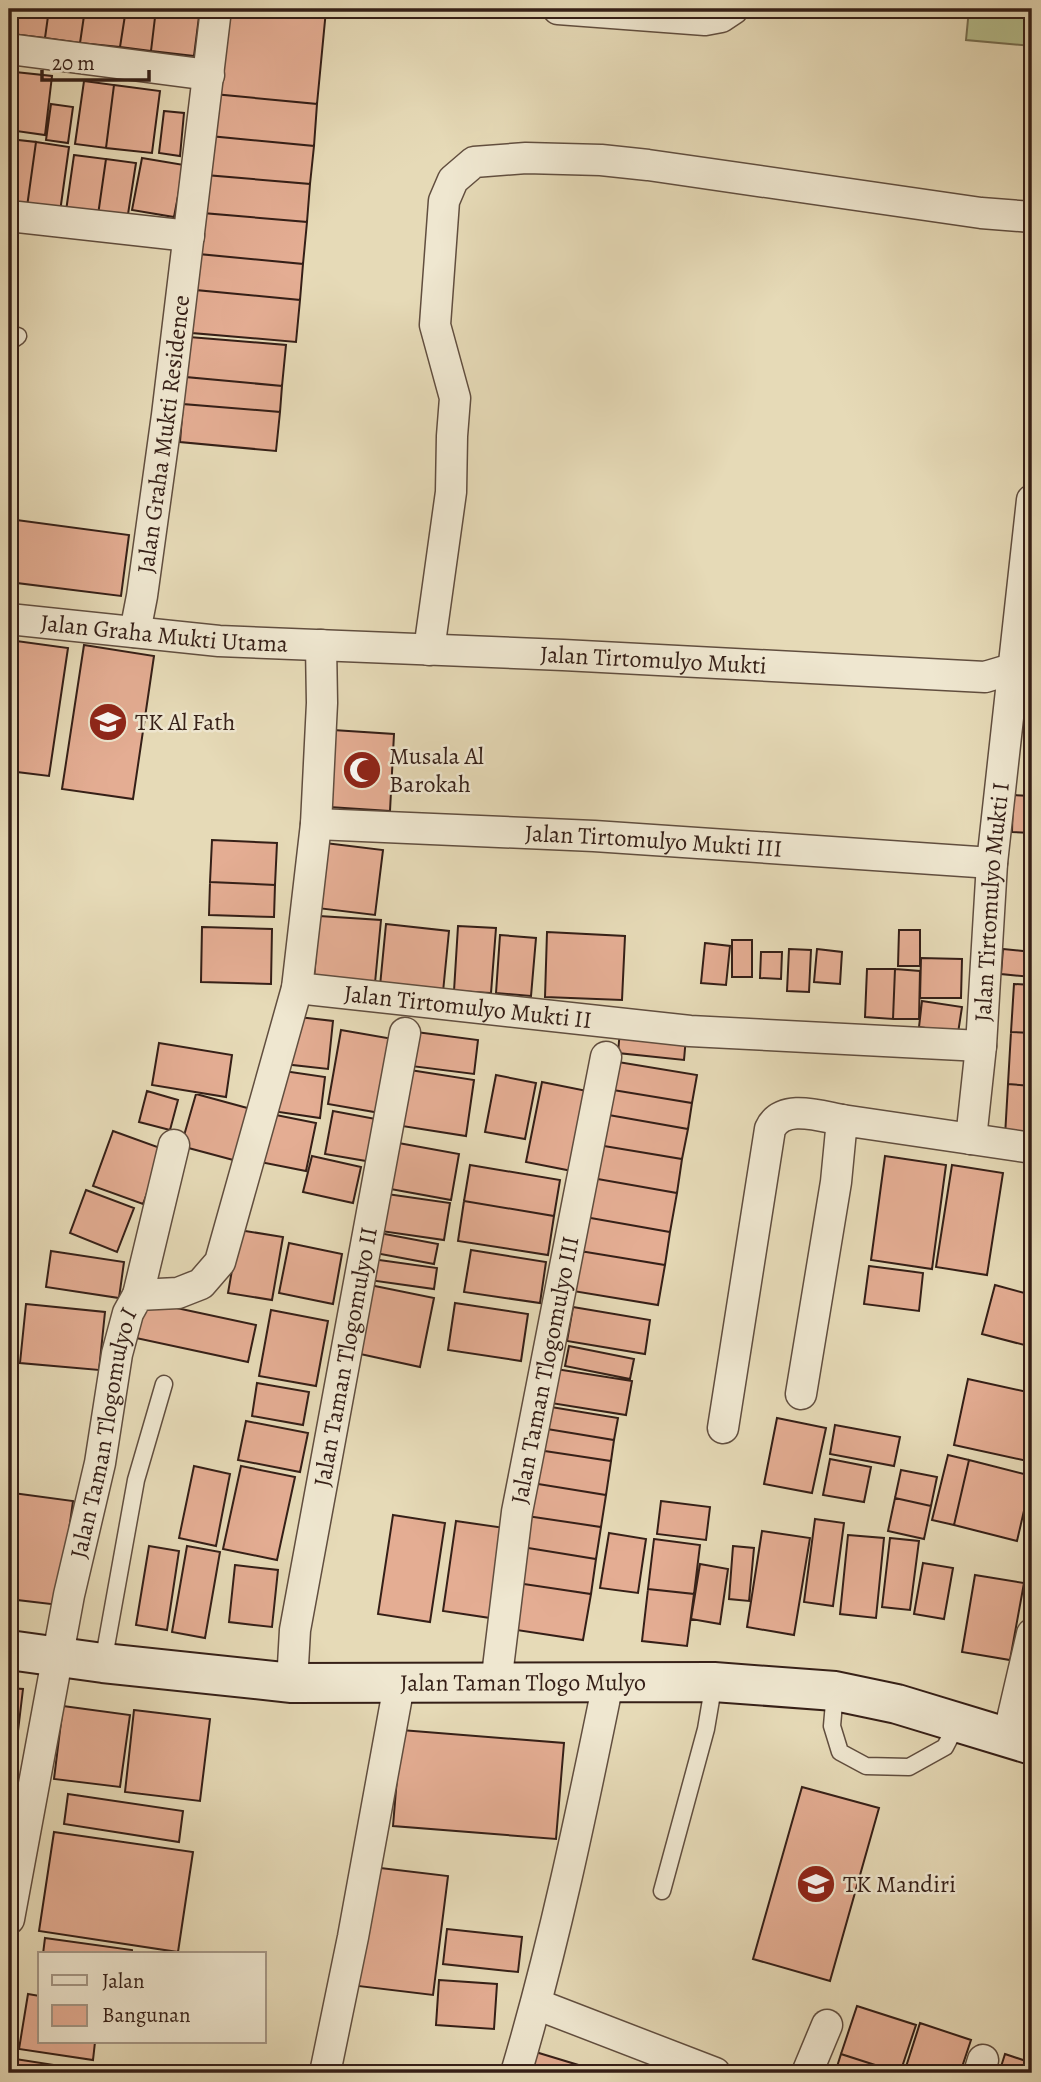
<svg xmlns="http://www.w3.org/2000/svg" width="1041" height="2082" viewBox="0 0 1041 2082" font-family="Alegreya,serif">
<rect width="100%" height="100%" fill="#e6dab7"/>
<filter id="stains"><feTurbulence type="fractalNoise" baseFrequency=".00286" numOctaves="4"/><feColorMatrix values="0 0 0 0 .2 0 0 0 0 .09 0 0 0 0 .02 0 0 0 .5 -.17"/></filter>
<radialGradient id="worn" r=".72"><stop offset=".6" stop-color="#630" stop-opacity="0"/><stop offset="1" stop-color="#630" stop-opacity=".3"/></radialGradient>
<path fill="#b6bf8e" stroke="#766f52" stroke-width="2" d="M969 9H1032V46L966 40Z"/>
<path fill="#e4ad93" stroke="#351f17" stroke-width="2" d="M9 9H15L12 34 9 33Z
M15 9H49L45 38 12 34Z
M49 9H85L80 43 45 38Z
M85 9H126L120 47 80 43Z
M126 9H156L151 51 120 47Z
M156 9H200L194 56 151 51Z
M222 9 326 10 317 104 214 94Z
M15 72 52 76 45 135 9 130Z
M84 81 114 85 106 148 75 144Z
M114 85 160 91 152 153 106 148Z
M214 94 317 104 314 146 210 136Z
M51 104 73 107 68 143 46 140Z
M164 111 184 113 180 156 159 153Z
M210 136 314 146 310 184 206 175Z
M9 139 36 142 26 214 9 211Z
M36 142 69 147 59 219 26 214Z
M74 155 106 159 97 222 65 218Z
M142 158 184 165 174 217 132 210Z
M106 159 136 163 126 227 97 222Z
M206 175 310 184 307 222 203 213Z
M203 213 307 222 303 264 199 254Z
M199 254 303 264 300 300 196 290Z
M196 290 300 300 296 342 192 333Z
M189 337 286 345 282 386 186 377Z
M186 377 282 386 280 412 183 404Z
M183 404 280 412 276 451 180 442Z
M9 519 129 535 121 596 9 582Z
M9 640 68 648 49 776 9 771Z
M84 645 154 656 133 799 62 789Z
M333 730 394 734 390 811 329 807Z
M1013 795 1032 796V833L1012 832Z
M212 840 277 843 275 885 210 882Z
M325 843 383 850 375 915 317 908Z
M210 882 275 885 274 917 209 915Z
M319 916 381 920 375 983 314 978Z
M386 924 449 931 443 992 380 986Z
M458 926 496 928 491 993 454 991Z
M202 927 272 929 271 984 201 982Z
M899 930H920V966H898Z
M547 932 625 936 622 1000 545 997Z
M500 935 536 938 531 996 496 993Z
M732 940H752V977H732Z
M705 943 730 946 726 985 701 983Z
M789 949 811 950 809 992 787 991Z
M817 949 842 952 840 984 814 982Z
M1003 949 1032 952V977L1001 974Z
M761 952H782L781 979 760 978Z
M921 958 962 959 961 998H920Z
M867 969H895L893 1019 865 1017Z
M895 969 920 971 919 1019H893Z
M1014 984 1032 985V1033L1011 1032Z
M922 1001 962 1007 958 1033 919 1027Z
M290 1016 333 1021 328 1069 284 1064Z
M341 1030 393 1039 380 1113 328 1104Z
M620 1030 686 1037 684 1060 618 1053Z
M416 1032 478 1040 474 1074 411 1066Z
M1011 1032 1032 1033V1086L1008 1084Z
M159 1043 232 1055 226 1097 152 1085Z
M612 1061 697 1075 692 1103 607 1089Z
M277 1070 325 1077 320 1118 272 1111Z
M410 1070 474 1080 466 1136 402 1126Z
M496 1075 536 1083 525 1139 485 1132Z
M542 1082 587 1091 572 1171 526 1162Z
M1008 1084 1032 1086V1138L1005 1136Z
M607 1089 692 1103 688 1129 603 1114Z
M147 1091 178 1100 170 1130 139 1122Z
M196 1094 251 1109 237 1161 181 1146Z
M333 1111 381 1120 372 1162 325 1154Z
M266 1113 316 1123 306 1171 255 1161Z
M603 1114 688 1129 682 1159 598 1145Z
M113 1131 163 1149 143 1204 93 1186Z
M393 1142 459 1154 451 1200 385 1188Z
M598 1145 682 1159 677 1193 592 1178Z
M312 1156 361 1167 353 1203 303 1192Z
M885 1156 946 1165 932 1269 871 1260Z
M470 1165 560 1180 554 1216 464 1201Z
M952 1165 1003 1173 987 1275 936 1267Z
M592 1178 677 1193 670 1232 585 1217Z
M86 1190 134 1208 117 1252 70 1233Z
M387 1194 450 1203 444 1240 381 1231Z
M464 1201 554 1216 548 1255 458 1241Z
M585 1217 670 1232 665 1265 580 1251Z
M239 1230 283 1237 272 1300 228 1293Z
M374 1232 438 1244 434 1264 370 1252Z
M289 1243 342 1254 333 1304 279 1293Z
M471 1250 546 1262 540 1303 464 1292Z
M51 1251 124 1262 119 1298 46 1287Z
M580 1251 665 1265 658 1305 573 1291Z
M372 1259 437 1268 434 1289 369 1280Z
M869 1266 923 1273 919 1311 864 1304Z
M365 1284 434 1298 420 1367 351 1352Z
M995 1285 1032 1295V1347L982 1334Z
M144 1301 256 1325 248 1362 136 1338Z
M455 1303 528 1314 521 1361 448 1350Z
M26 1304 105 1312 99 1370 20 1363Z
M573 1307 650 1320 645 1354 567 1341Z
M271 1310 328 1321 316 1386 259 1376Z
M569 1346 634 1359 630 1379 565 1366Z
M556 1369 632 1381 626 1415 551 1403Z
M968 1379 1032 1393V1462L954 1445Z
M257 1383 309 1392 303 1425 252 1416Z
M545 1406 618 1418 614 1440 541 1428Z
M777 1418 826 1428 812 1493 764 1484Z
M246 1421 308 1433 300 1472 238 1460Z
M835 1425 900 1437 894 1466 830 1454Z
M541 1428 614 1440 611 1461 538 1450Z
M538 1450 611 1461 606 1495 532 1483Z
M948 1455 969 1460 954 1525 932 1520Z
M830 1459 871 1467 864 1502 823 1495Z
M969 1460 1032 1476 1017 1541 954 1525Z
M194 1466 230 1474 216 1546 179 1538Z
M241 1466 295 1477 277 1560 223 1549Z
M901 1470 937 1477 931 1506 895 1498Z
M532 1483 606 1495 601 1527 527 1516Z
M13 1493 73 1501 59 1605 9 1599V1529Z
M895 1498 931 1506 924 1539 888 1531Z
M661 1501 710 1507 706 1540 657 1534Z
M393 1515 445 1523 430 1622 378 1614Z
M527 1516 601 1527 596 1559 522 1547Z
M815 1519 844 1523 833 1606 804 1602Z
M456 1521 511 1529 497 1619 443 1611Z
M762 1531 810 1538 794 1635 747 1627Z
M609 1533 646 1539 638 1593 600 1588Z
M848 1535 884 1538 876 1618 840 1614Z
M890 1538 919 1541 910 1610 882 1607Z
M654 1539 700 1545 694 1594 648 1589Z
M149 1546 179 1551 167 1630 136 1625Z
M187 1546 220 1552 205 1638 172 1632Z
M733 1546 754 1548 749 1601 729 1599Z
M522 1547 596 1559 591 1594 517 1583Z
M923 1563 953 1568 944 1619 914 1614Z
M700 1564 728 1569 720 1624 691 1619Z
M235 1565 278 1570 272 1627 229 1622Z
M975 1575 1024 1583 1010 1660 962 1652Z
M517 1583 591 1594 583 1640 510 1629Z
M648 1589 694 1594 687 1646 642 1641Z
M9 1688 23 1689 13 1773H9Z
M63 1706 130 1715 120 1787 54 1779Z
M134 1710 210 1719 200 1801 125 1792Z
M401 1730 564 1743 556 1839 393 1826Z
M802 1787 879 1808 830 1981 753 1959Z
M68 1794 183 1811 179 1842 64 1824Z
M54 1832 193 1852 178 1952 39 1931Z
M372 1867 448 1876 433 1995 358 1986Z
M447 1929 522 1937 518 1972 443 1964Z
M45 1938 132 1950V1954H43Z
M439 1980 497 1984 494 2029 436 2025Z
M28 1994 40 1996V2042H95L93 2060 19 2049Z
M857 2006 916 2025 900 2073 841 2054Z
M920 2023 971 2040 960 2073H904Z
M529 2050 585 2067 583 2073H522Z
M841 2054 900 2073H835Z
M1005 2054 1032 2063V2073H999Z
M9 2058 67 2067 66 2073H9Z
M594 2066 619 2073H592Z"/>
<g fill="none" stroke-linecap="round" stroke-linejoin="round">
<g stroke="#614e3f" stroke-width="19">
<path id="lane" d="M9 342 18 336
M103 1663 136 1480 164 1384
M835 1691 832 1726 840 1752 866 1766 909 1767 945 1747 958 1722
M662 1891 706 1729 714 1682"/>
</g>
<g stroke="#614e3f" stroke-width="33">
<g id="street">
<path d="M558 9 705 20 721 17 733 9"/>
<path d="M9 49 209 75"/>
<path d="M9 216 189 236"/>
<path id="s1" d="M9 619 219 641 563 655 985 677 1032 663"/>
<path id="s2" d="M135 632 142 596 167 415 216 9"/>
<path d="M429 650 451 492 452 436 455 398 435 325 444 201 453 180 474 162 526 158 601 160 648 165 981 213 1032 217"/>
<path id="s3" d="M316 824 594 836 992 863"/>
<path id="s4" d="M297 988 690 1031 981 1046"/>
<path id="s5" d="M971 1139 981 1046 992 863 1032 500"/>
<path d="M138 1295 174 1145"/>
<path d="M801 1394 836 1182 842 1120 1032 1148"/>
<path d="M723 1428 770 1129C782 1103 820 1116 842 1120"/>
<path id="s6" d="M292 1683 295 1630 405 1033"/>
<path id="s7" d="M496 1684 517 1512 606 1057"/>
<path d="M1008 1737 1032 1634"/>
<path id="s8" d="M9 1919 69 1595 100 1463 117 1354 128 1313 138 1295 178 1293 201 1284 220 1262 297 988 316 824 322 703 321 645"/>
<path d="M536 2004 715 2073"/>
<path d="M325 2073 353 1937 399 1685"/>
<path d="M516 2073C554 1945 581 1815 608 1683"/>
<path d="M807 2073 827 2025"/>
<path d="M979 2073 983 2060"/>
</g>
</g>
<g stroke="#351f17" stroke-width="42">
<g id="secondary">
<path id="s9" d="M9 1650 103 1663 292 1683 714 1682 835 1691 897 1704 1032 1745"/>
</g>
</g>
<use href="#lane" stroke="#efe7d0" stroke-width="16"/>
<use href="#street" stroke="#efe7d0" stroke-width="30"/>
<use href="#secondary" stroke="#efe7d0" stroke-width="38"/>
</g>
<defs>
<g id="school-disc" transform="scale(2.0125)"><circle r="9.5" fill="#8f2418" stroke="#efe7d0"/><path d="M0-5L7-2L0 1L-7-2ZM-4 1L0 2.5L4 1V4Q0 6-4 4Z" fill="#fff"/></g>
<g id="mosque-disc" transform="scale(2.0125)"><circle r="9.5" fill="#8f2418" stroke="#efe7d0"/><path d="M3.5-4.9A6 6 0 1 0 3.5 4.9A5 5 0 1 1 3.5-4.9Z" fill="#fff"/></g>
</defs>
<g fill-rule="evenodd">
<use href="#school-disc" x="108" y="722"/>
<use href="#mosque-disc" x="362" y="770"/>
<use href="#school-disc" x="816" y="1884"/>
</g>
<g text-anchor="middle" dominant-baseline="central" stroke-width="5" stroke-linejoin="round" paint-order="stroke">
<g font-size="24" fill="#351f17" stroke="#efe7d0">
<text stroke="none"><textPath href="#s2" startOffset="200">Jalan Graha Mukti Residence</textPath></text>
<text stroke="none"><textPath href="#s1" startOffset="156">Jalan Graha Mukti Utama</textPath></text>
<text stroke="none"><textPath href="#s1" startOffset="646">Jalan Tirtomulyo Mukti</textPath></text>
<text stroke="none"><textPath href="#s3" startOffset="338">Jalan Tirtomulyo Mukti III</textPath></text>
<text stroke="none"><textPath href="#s5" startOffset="238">Jalan Tirtomulyo Mukti I</textPath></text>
<text stroke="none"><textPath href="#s4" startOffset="172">Jalan Tirtomulyo Mukti II</textPath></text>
<text stroke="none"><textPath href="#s6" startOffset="331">Jalan Taman Tlogomulyo II</textPath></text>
<text stroke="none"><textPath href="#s7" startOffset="318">Jalan Taman Tlogomulyo III</textPath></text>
<text stroke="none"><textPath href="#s8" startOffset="495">Jalan Taman Tlogomulyo I</textPath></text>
<text stroke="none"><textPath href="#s9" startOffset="516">Jalan Taman Tlogo Mulyo</textPath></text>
</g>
<g font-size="24" fill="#351f17" stroke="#efe7d0" text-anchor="start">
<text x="135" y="722">TK Al Fath</text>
<text x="389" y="756">Musala Al<tspan x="389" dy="28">Barokah</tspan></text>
<text x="843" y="1884">TK Mandiri</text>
</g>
</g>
<rect width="1041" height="2082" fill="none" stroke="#e6dab7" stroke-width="35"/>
<rect x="10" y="10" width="1020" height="2061" fill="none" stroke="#351f17" stroke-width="3.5"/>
<rect x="18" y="18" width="1006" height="2047" fill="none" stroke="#351f17" stroke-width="2"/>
<rect x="38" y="1952" width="228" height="91" fill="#efe7d0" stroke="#a59786" stroke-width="2"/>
<rect x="52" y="1975" width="35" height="10" fill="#efe7d0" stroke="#a59786" stroke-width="2"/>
<text x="102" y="1988" font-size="21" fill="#351f17">Jalan</text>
<rect x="52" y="2005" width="35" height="21" fill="#e4ad93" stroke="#a59786" stroke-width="2"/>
<text x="102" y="2022" font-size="21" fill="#351f17">Bangunan</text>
<path d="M42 70v10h107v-10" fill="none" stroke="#351f17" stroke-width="3.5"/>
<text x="52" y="70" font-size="21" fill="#351f17" stroke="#efe7d0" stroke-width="5" paint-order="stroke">20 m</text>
<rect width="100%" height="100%" filter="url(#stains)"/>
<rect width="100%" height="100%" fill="url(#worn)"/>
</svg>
